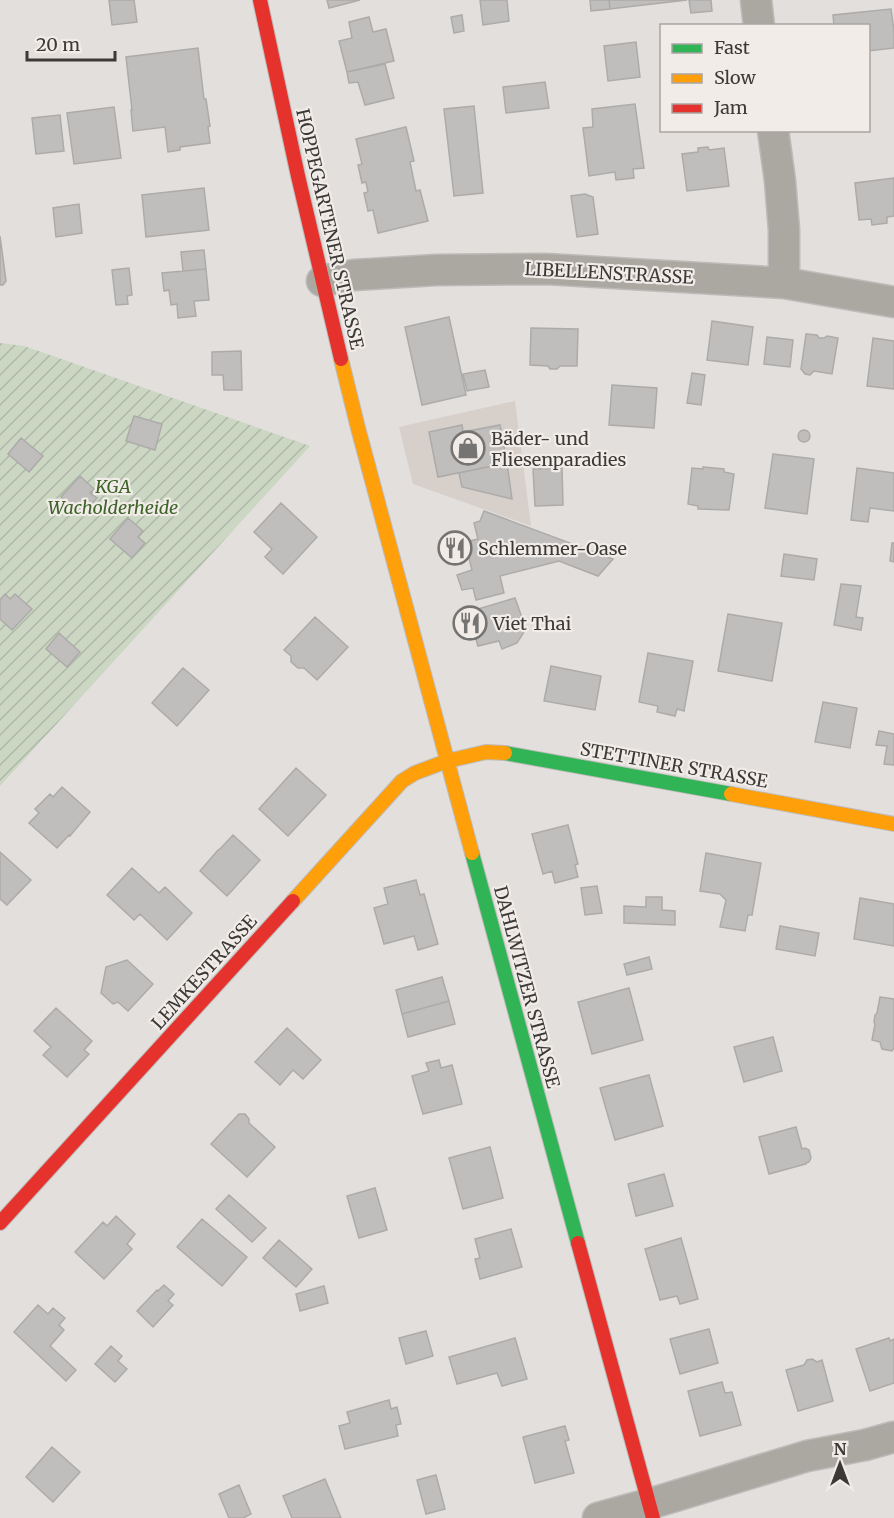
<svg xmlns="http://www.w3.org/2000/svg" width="894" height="1518" viewBox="0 0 894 1518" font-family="Merriweather,serif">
<defs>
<pattern id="garden-furrows" width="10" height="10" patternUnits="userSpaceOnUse" patternTransform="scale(1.5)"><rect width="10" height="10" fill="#cbd6c3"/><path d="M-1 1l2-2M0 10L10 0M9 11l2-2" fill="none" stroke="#afb8a8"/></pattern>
</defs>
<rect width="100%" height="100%" fill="#e2dfdd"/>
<path fill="#d6cfca" d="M515 401 531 526 413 484 399 427Z"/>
<path fill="url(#garden-furrows)" d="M0 343 24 346 310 446 0 786Z"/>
<path fill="#c0bebd" stroke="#adaba9" stroke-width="1.5" d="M109 0H134L137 22 112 25Z
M327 0H360L329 8Z
M480 0H507L509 21 483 25Z
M590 0H609L610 9 591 11Z
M609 0H687L610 9Z
M689 0H711L712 11 691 13Z
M891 9 894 30V48L868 51V26H834L833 15Z
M462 15 464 31 454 33 451 17Z
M369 17 373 32 386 29 394 61 347 72 339 41 352 38 349 22Z
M636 42 640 77 608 81 604 46Z
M198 48 204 99H206L210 126 208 127 210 143 180 147V150L168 152 165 127 133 131 131 110H132L126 57Z
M385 64 394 98 365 105 358 82 349 83 347 72Z
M545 82 549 108 506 113 503 87Z
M635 104 644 168 633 169 634 178 616 180 615 172 589 176 583 128 593 127 592 109Z
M474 106 483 193 454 196 444 109Z
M114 107 121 158 74 164 67 113Z
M60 115 64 151 36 154 32 118Z
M406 127 414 161 410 162 416 191 420 190 428 221 378 233 373 210 368 211 364 193 368 192 366 182 362 183 358 165 362 164 356 139Z
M708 147 709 150 724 148 729 186 687 191 682 154 698 152V148Z
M894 178V216L887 217V223L872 225 871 219 859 220 855 183Z
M204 188 209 230 146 237 142 195Z
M585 194 593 197 598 234 577 237 571 196Z
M79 204 82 233 56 237 53 208Z
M0 236 6 281 3 285H0Z
M204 250 206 269 183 271 181 252Z
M129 268 132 295 127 296 128 304 116 305 112 270Z
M206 269 209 300 194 301 196 316 178 318 177 304 171 305 169 290 164 291 162 273Z
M449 317 466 395 422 405 405 327Z
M712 321 753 327 748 365 707 360Z
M531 328 578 329 577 366H560L557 369H550L548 366 530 365Z
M806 334 817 335 819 338H824L827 336 838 338 832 374 814 371 810 375 805 374 801 369Z
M767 337 793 340 790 367 764 364Z
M873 338 894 341V389L867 386Z
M241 351 242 390H224L223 375H212V352Z
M485 370 489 387 467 391 463 374Z
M692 373 705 375 701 405 687 403Z
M612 385 657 388 654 428 609 425Z
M134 416 162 424 155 450 126 441Z
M462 425 463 432 500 425 507 463 438 477 429 432Z
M798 436a6 6 0 1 1 12 0a6 6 0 1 1-12 0Z
M21 438 43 456 29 472 8 454Z
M773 454 814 459 807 514 765 508Z
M507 463 512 499 462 487 459 473Z
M703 467 724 469V472L734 474 729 510 698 509V506L688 504 692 468 703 469Z
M562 468 563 505 535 506 533 469Z
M857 468 894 473V511L870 508 868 522 851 520Z
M80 476 94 489 90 493 97 498 82 515 61 497Z
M281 503 317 537 283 574 265 557 272 549 254 532Z
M484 511 613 559 598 576 559 561 500 576 504 593 476 600 473 588 462 590 457 575 472 570 465 542 478 539 474 523 480 521Z
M128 518 143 531 138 537 145 543 132 558 110 539Z
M892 543H894V562L890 561Z
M784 554 817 559 814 580 781 576Z
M841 584 861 586 856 617 863 618 861 630 834 625Z
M5 594 10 599 15 594 32 609 12 630 0 619V600Z
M515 598 526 629 517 643 502 649 499 641 478 646 468 612Z
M728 614 782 623 772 681 718 671Z
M315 617 348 647 317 680 304 668H298L291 662V656L284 650Z
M59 633 80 652 67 667 46 649Z
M648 653 693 661 684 711 677 709 675 716 657 712 658 706 639 702Z
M551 666 601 676 595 710 544 701Z
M183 668 209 690 177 726 152 703Z
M823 702 857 708 850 748 815 742Z
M879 731 894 734V765L884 764 887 746 876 745Z
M296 768 326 795 288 836 259 809Z
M62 787 90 812 70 836 69 835 57 848 29 823 39 813 35 809 50 794 53 797Z
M568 825 578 864 575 865 578 877 555 883 552 871 543 874 532 834Z
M233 835 260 860 227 896 200 871 218 850 220 849Z
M0 852 31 880 7 905 0 899Z
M706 853 761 863 752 915H748L745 931 720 927 726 900 720 894 700 891Z
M132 868 159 893 165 887 192 913 167 940 140 914 134 920 107 895Z
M416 880 420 895 424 894 438 944 418 950 414 936 384 944 374 908 388 904 384 888Z
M597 886 602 913 585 915 581 888Z
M646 897H662V910L675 911V925L624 923V906L646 907Z
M860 898 894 904V946L854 939Z
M780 926 819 933 815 956 776 949Z
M649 957 652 969 627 975 624 964Z
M127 960 153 984 128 1011 118 1002 113 1004 101 993 106 967Z
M442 977 449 1001 402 1014 396 990Z
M629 988 643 1040 592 1054 578 1002Z
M880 997 894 999V1048L892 1051 882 1049 880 1042 872 1040 875 1024 874 1022 875 1015 877 1013Z
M449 1001 455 1024 408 1037 402 1014Z
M56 1008 92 1041 84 1050 89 1054 67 1077 43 1055 51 1047 34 1031Z
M287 1028 321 1060 303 1079 293 1070 280 1085 255 1062Z
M773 1037 782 1071 744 1082 734 1047Z
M439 1060 441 1068 452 1065 462 1104 423 1114 412 1076 429 1071 426 1063Z
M649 1075 663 1126 615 1140 600 1088Z
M239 1114H245L249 1119V1123L275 1147 247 1177 211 1144Z
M796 1127 802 1149 805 1148 809 1150 811 1158 809 1162 806 1163V1164L769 1174 759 1137Z
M490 1147 503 1198 463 1209 449 1158Z
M664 1174 673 1206 636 1216 628 1184Z
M375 1188 387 1230 359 1238 347 1196Z
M229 1195 266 1228 252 1242 216 1209Z
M116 1216 135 1234 127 1244 132 1249 104 1279 75 1252 103 1222 107 1226Z
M202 1219 247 1257 222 1286 177 1247Z
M511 1229 522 1267 480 1279 475 1259 480 1258 475 1239Z
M681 1238 698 1299 680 1304 677 1296 660 1300 645 1249Z
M279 1240 312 1269 296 1287 263 1258Z
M164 1285 174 1294 168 1301 173 1305 153 1327 137 1311 157 1290 158 1291Z
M324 1286 328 1303 300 1311 296 1294Z
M38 1305 48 1314 53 1308 65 1318 59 1325 64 1330 50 1346 76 1370 66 1381 14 1332Z
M709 1329 718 1363 680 1374 670 1339Z
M426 1331 433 1356 406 1364 399 1338Z
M515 1338 527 1379 502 1386 497 1373 457 1384 449 1357Z
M889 1338 890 1341 894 1339V1383L870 1391 856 1349Z
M111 1346 122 1356 118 1361 127 1369 115 1382 95 1364Z
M812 1359 817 1362 822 1360 833 1401 798 1411 786 1370 804 1365 807 1360Z
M722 1382 725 1393 732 1392 741 1425 700 1436 688 1391Z
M389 1400 391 1409 397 1407 401 1424 396 1425 398 1436 345 1449 339 1426 350 1423 347 1412Z
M565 1426 569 1440 565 1441 574 1473 535 1483 523 1437Z
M52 1447 80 1472 53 1502 26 1477Z
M436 1475 445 1509 426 1514 417 1480Z
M325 1479 341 1518H292L283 1496Z
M239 1485 251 1514 243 1518H229L219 1494Z"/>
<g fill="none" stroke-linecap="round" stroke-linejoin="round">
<g stroke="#bdbbb9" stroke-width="33">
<path id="street" d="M756 0 759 26
M773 130 780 181 784 230V283
M322 281 354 275 436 270 546 269 784 283 894 302
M598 1518 649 1504 807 1456 865 1445 894 1437"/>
</g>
<g stroke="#bdbbb9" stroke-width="16">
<path id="fast" d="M505 753 731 794
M472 853 578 1243"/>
</g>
<g stroke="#bdbbb9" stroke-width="16">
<path id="slow" d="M341 359 358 428 472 853
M731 794 894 824
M293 901 402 781 415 773 447 761 486 752 505 753"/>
</g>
<g stroke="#bdbbb9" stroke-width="16">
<path id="jam" d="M260 0 298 176 341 359
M0 1223 293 901
M578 1243 653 1518"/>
</g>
<use href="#street" stroke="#aba8a2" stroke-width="30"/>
<use href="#fast" stroke="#30b455" stroke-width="14"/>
<use href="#slow" stroke="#ff9f0a" stroke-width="14"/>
<use href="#jam" stroke="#e5322d" stroke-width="14"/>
</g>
<defs>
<g id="shop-ring" transform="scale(1.725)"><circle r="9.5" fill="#f1ece8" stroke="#767472" stroke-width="1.5"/><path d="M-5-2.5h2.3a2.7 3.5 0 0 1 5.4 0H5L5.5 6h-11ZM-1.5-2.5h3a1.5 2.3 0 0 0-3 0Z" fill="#767472"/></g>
<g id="restaurant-ring" transform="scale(1.725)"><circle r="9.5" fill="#f1ece8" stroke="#767472" stroke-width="1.5"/><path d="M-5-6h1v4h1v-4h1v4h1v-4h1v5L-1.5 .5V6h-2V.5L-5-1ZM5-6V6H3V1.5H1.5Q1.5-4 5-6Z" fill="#767472"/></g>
</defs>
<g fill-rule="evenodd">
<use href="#shop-ring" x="468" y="448"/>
<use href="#restaurant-ring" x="455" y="548"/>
<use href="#restaurant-ring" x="470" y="623"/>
</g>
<g text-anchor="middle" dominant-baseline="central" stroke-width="4.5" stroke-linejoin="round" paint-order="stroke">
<g font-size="18" fill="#3c3a38" stroke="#f1ece8">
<text transform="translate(330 229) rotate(77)">HOPPEGARTENER STRASSE</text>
<text transform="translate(609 273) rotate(3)">LIBELLENSTRASSE</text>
<text transform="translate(674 765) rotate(10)">STETTINER STRASSE</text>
<text transform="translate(204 972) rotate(-48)">LEMKESTRASSE</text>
<text transform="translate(527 987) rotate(75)">DAHLWITZER STRASSE</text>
</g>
<g font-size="18" fill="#3c3a38" stroke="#f1ece8" text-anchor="start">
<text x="491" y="438">Bäder- und<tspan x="491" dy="21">Fliesenparadies</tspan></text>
<text x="478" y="548">Schlemmer-Oase</text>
<text x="493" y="623">Viet Thai</text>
</g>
<g font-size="18" font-style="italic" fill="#3e6329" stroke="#f1ece8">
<text x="113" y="486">KGA<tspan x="113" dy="21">Wacholderheide</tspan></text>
</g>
</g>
<rect x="660" y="24" width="210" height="108" fill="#f1ece8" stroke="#a9a5a2" stroke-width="1.5"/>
<rect x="672" y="44" width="30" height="9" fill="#30b455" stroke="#a9a5a2" stroke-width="1.5"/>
<text x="714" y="54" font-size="18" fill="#3c3a38">Fast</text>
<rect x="672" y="74" width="30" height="9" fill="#ff9f0a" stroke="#a9a5a2" stroke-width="1.5"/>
<text x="714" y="84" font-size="18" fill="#3c3a38">Slow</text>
<rect x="672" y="104" width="30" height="9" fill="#e5322d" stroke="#a9a5a2" stroke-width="1.5"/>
<text x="714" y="114" font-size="18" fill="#3c3a38">Jam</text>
<g transform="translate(840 1464)" stroke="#f1ece8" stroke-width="4.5" paint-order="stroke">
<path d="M0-4.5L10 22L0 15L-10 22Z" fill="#3c3a38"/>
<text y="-9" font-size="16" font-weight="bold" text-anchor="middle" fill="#3c3a38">N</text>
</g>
<path d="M27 51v9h88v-9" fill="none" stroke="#3c3a38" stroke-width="3"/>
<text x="36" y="51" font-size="18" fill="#3c3a38" stroke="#f1ece8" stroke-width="4.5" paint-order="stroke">20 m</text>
</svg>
